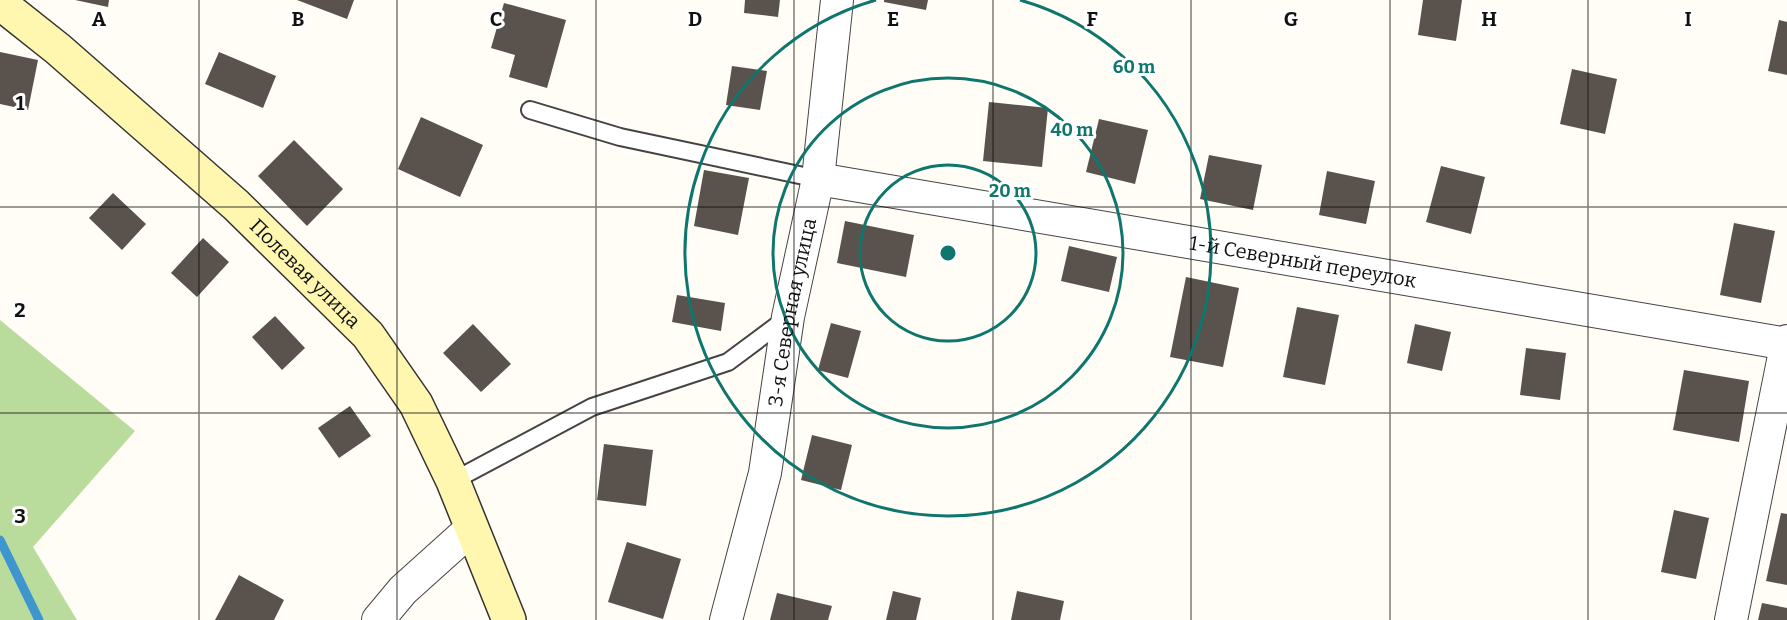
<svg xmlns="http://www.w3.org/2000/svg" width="1787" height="620" viewBox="0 0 1787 620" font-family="Bitter,serif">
<rect width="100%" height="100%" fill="#fffdf5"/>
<path fill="#b9dc9c" d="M0 320 135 431 33 547 77 620H0Z"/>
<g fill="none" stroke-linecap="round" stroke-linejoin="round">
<path stroke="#3f96cf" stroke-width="9" d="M0 540 39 620"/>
</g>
<path fill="#5a524d" d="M75 0H109L108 7Z
M297 0H354L347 19Z
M745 0H780L778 17 744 13Z
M884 0H928L926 10 884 2Z
M1423 0H1462L1456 41 1418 35Z
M504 3 566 20 547 88 509 77 515 55 491 48Z
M1779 20 1787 22V75L1768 71Z
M0 52 38 60 28 110 0 104Z
M219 52 276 76 263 108 205 84Z
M732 66 767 71 760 110 726 105Z
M1572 69 1617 79 1605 134 1560 124Z
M989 102 1048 108 1042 167 983 161Z
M421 117 483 145 460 197 398 169Z
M1099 119 1148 130 1135 184 1086 172Z
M294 140 343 189 307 226 258 176Z
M1209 155 1262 165 1253 210 1200 199Z
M1441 166 1485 177 1471 234 1426 222Z
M704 170 749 178 738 235 694 226Z
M1327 171 1375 181 1366 224 1319 215Z
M113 193 146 224 122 250 89 218Z
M845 221 914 235 906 277 837 263Z
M1734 223 1775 231 1761 303 1720 295Z
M203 238 229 262 197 297 171 273Z
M1069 246 1117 257 1109 292 1061 281Z
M1186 277 1239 288 1223 367 1170 357Z
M677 295 725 303 721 331 672 322Z
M1297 307 1339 315 1325 385 1283 377Z
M275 316 305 348 282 370 252 337Z
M831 323 861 331 848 378 818 370Z
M473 324 511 364 481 392 443 353Z
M1415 324 1451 332 1442 371 1407 363Z
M1526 348 1566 353 1560 400 1520 395Z
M1684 370 1749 381 1739 442 1673 430Z
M350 406 371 436 339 458 318 428Z
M812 435 852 445 841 490 801 480Z
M604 444 653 450 646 506 597 500Z
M1674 510 1709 518 1696 579 1661 572Z
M1781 513 1787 514V585L1766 581Z
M627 542 681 559 663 619 608 602Z
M239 575 284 600 274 620H215Z
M893 591 921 598 916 620H886Z
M1017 591 1064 601 1060 620H1011Z
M777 593 832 606 828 620H770Z
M1762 603 1787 608V620H1758Z"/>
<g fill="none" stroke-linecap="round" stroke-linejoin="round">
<g stroke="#444" stroke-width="20">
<path id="lane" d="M530 110 620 137 818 179
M453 481 592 407 728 362 787 318"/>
</g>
<g stroke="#444" stroke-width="34">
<g id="street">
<path id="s1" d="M818 179 1787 344"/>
<path d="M378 620 403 590 472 528"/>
<path id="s2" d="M726 620 765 473 788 317 818 179 837 0"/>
<path d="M1731 620 1787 341"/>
</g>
</g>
<g stroke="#333" stroke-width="36">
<g id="secondary">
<path id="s3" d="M0 3 58 49 236 205 368 335 416 404 453 481 509 620"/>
</g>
</g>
<use href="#lane" stroke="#fff" stroke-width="16"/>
<use href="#street" stroke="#fff" stroke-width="32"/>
<use href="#secondary" stroke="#fff6b0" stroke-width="33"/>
</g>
<path fill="none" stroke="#111" stroke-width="1.5" stroke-opacity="0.55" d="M199 0V620M397 0V620M596 0V620M794 0V620M993 0V620M1191 0V620M1390 0V620M1588 0V620M0 207H1787M0 413H1787"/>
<g fill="none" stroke="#0f766e" stroke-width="3">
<circle cx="948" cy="253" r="88"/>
<circle cx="948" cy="253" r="175"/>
<path d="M1020 0A263 263 0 1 1 876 0"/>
</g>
<g text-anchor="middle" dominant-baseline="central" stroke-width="6" stroke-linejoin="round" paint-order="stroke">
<g font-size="20" fill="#111" stroke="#fff">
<text stroke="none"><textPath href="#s1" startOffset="492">1-й Северный переулок</textPath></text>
<text stroke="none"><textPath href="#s3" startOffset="408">Полевая улица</textPath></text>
<text stroke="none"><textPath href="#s2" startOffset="315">3-я Северная улица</textPath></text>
</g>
</g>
<g font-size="20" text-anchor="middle" font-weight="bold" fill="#111" stroke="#fff" stroke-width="6" stroke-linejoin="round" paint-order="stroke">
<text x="99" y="26">A</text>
<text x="298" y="26">B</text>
<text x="496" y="26">C</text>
<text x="695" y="26">D</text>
<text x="893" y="26">E</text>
<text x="1092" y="26">F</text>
<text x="1291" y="26">G</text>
<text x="1489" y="26">H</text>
<text x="1688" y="26">I</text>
<text x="20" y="110">1</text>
<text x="20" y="317">2</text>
<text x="20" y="523">3</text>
</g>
<circle cx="948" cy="253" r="9" fill="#0f766e" stroke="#fff" stroke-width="3"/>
<g font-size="18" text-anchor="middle" font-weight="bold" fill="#0f766e" stroke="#fff" stroke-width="6" stroke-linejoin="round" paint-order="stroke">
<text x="1134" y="73">60 m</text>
<text x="1072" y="136">40 m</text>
<text x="1010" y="197">20 m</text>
</g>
</svg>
